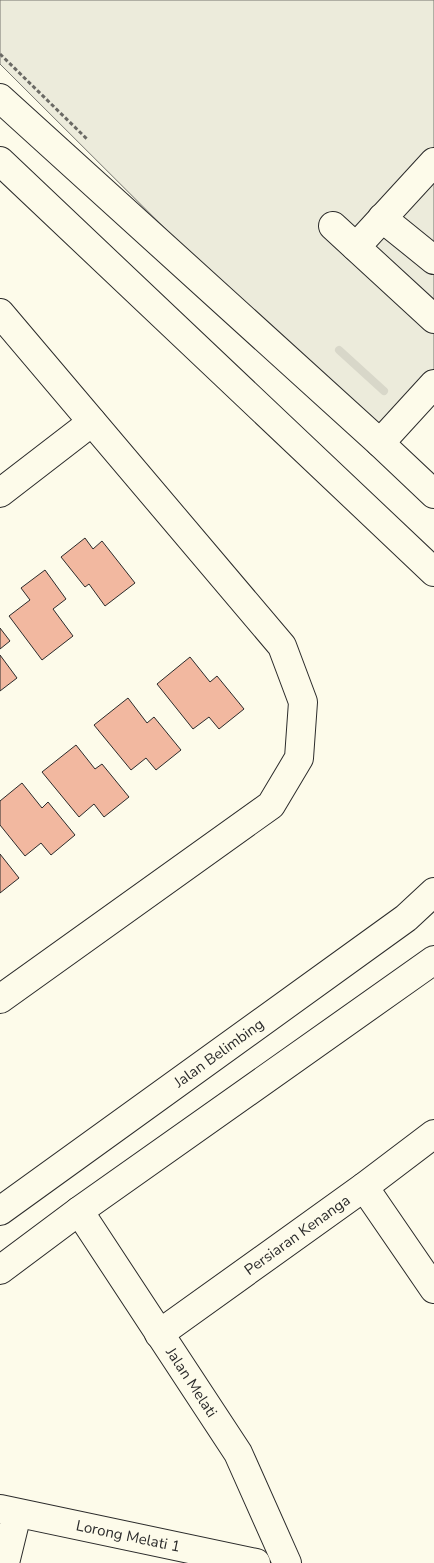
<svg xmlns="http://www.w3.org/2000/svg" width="434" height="1563" viewBox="0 0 434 1563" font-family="'Nunito Sans',sans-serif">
<rect width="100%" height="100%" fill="#fdfbea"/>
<path fill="#ecebdb" stroke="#74746e" d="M0 0H434V384L380 443 0 64Z"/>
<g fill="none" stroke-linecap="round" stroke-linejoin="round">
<path stroke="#d8d7c9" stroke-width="8" d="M339 350 384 391"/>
</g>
<path fill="#f2b8a0" stroke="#2b2b2b" d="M85 538 93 549 102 541 135 583 105 606 89 584 85 587 61 557Z
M45 570 66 599 53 609 73 636 42 660 9 616 30 600 21 588Z
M0 628 10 641 0 649Z
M0 655 17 678 0 691Z
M190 657 210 682 217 676 244 709 219 729 209 717 193 729 157 684Z
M128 698 147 723 154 717 181 750 156 770 146 758 131 770 94 725Z
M76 745 95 769 102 764 129 797 104 817 94 804 79 817 42 772Z
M22 783 42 808 48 802 75 835 51 855 41 843 25 856 0 825V801Z
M0 854 19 878 0 893Z"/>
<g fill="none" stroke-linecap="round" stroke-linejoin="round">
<g stroke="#2b2b2b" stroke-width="30">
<g id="minor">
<path d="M382 218 434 260"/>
<path d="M333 226 434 319"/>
<path d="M356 247 434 162"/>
<path d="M0 313 282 646 303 702 299 758 271 805 0 999"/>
<path d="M380 443 434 384"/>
<path d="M0 493 92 422"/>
<path d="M364 1187 434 1289"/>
<path id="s1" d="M0 1211 406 918 434 892"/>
<path id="s2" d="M79 1211 238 1453 287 1563"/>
<path d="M0 1270 79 1211 434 960"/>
<path id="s3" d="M159 1334 364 1187 434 1134"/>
<path id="s4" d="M0 1509 256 1563"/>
<path d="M5 1563 17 1514"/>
</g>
</g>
<g stroke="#2b2b2b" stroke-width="30">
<path id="major" d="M0 98 380 443 434 494
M0 161 434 572"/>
</g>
<path stroke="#6a6964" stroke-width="3" stroke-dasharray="4 2.5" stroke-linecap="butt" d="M0 54 88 140"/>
<use href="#minor" stroke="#fdfbea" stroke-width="28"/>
<use href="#major" stroke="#fdfbea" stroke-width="28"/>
</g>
<g text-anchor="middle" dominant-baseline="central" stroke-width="4" stroke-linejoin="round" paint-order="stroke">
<g font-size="15" fill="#2b2b2b" stroke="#fdfbea">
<text stroke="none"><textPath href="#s1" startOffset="270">Jalan Belimbing</textPath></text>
<text stroke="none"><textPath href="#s3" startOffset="170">Persiaran Kenanga</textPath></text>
<text stroke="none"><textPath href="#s2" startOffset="205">Jalan Melati</textPath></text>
<text stroke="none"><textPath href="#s4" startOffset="131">Lorong Melati 1</textPath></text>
</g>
</g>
</svg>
